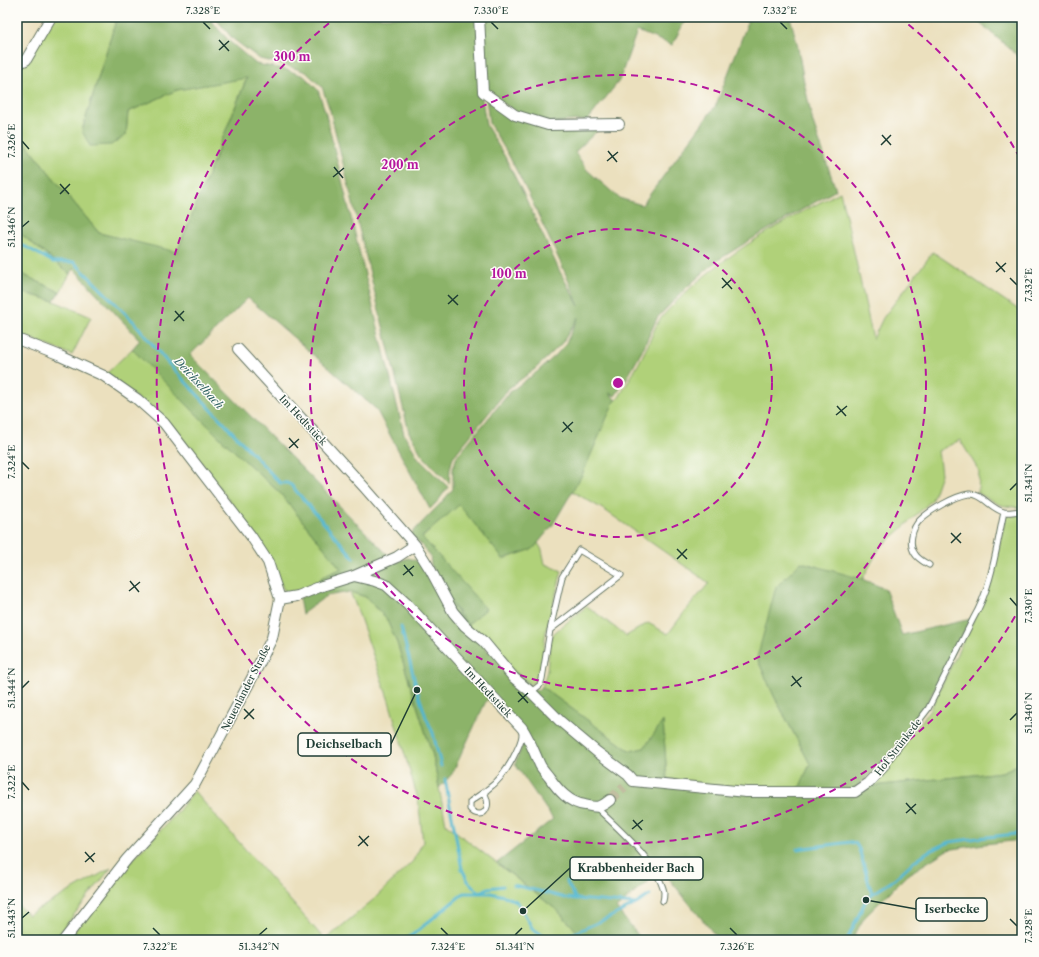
<svg xmlns="http://www.w3.org/2000/svg" width="1039" height="957" viewBox="0 0 1039 957" font-family="'Libre Caslon Text',serif">
<rect width="100%" height="100%" fill="#fdfcf7"/>
<filter id="ink" filterUnits="userSpaceOnUse"><feTurbulence type="fractalNoise" baseFrequency=".025" numOctaves="2"/><feDisplacementMap in="SourceGraphic" scale="8" xChannelSelector="R" yChannelSelector="G"/><feConvolveMatrix kernelMatrix="1 2 1 2 8 2 1 2 1" color-interpolation-filters="sRGB"/></filter>
<filter id="wash" filterUnits="userSpaceOnUse"><feTurbulence type="fractalNoise" baseFrequency=".012" numOctaves="4" result="noise"/><feDisplacementMap in="SourceGraphic" scale="16" xChannelSelector="R" yChannelSelector="G"/><feGaussianBlur stdDeviation="0.9" result="paint"/><feColorMatrix in="noise" values="0 0 0 0 0 0 0 0 0 0 0 0 0 0 0 0 0 1.4 0 .05"/><feComposite in="paint" operator="in"/></filter>
<g filter="url(#wash)">
<rect width="100%" height="100%" fill="#ebe0be"/>
<path fill="#b0d179" stroke="#688756" d="M54 17H117L82 130 126 135 128 112 177 90 247 77 177 253 99 233 51 175 17 132V66Z
M840 192 849 229 873 339 883 318 933 252 1022 312V508L1005 506 998 504 978 493 979 471 960 440 938 451 941 474 932 500 897 533 880 547 862 580 801 562 757 658 774 696 810 764 799 789H744L667 779 663 722 644 748 630 751 542 687 547 671 550 641 554 633 587 606 626 636 648 623 668 634 683 614 709 583 606 511 572 491 582 475 614 401 618 399C627 383 637 368 645 351 650 342 655 325 661 318 666 312 672 306 678 300 724 254 782 222 840 192Z
M17 231 70 274 60 292 28 277 17 270Z
M17 291 54 301 91 317 72 355 17 333Z
M132 349 161 377 218 436 280 493 341 569 322 577 311 588 292 594 284 590 248 526 190 448 171 425 106 374Z
M459 504 503 559 533 549 538 543 542 550 545 564 562 571 546 631 541 667 537 681 531 684C507 669 488 645 467 625L486 609 422 538Z
M1022 514V763L1002 772 873 786 870 785 883 772 930 710 991 583 1006 515Z
M350 592 366 597 386 618 397 643 433 756 446 824 558 911 585 940H67L119 874 176 814 194 791 325 940 373 900 413 861 423 842 418 799 389 701 356 606Z
M111 868 54 940H17V904L28 915Z"/>
<path fill="#8cb369" stroke="#56784e" d="M117 17H211V21L230 42 256 64 284 69 304 76 318 90 325 111 404 434 419 459 434 474 448 487 438 501 430 509 376 409 248 298 190 355 390 557 311 588 322 577 341 569 280 493 218 436 132 349 140 340 74 269 70 274 17 231V132L51 175 99 233 177 252 247 78 177 90 128 112 126 135 111 145 90 146 82 131Z
M216 17H477L481 92 486 125 505 157 525 197 560 272 579 306 564 270 529 195 508 154 489 123 486 98 513 118 601 127 575 152 587 170 619 198 642 205 716 105 748 22 740 17H790L797 43 804 82 813 123 836 190 805 208 755 237 718 260 687 287 657 318 642 351 627 378 615 396 609 393 615 399 582 475 552 526 533 549 503 559 459 505 422 537 486 609 467 625 460 618 431 565 430 555 411 534 440 504 453 489V469L457 456 511 391 537 372 556 355 565 345 579 317 562 343 554 351 535 369 509 388 453 457 450 469 449 483 422 455 409 432 330 110 322 87 306 72 285 65 260 59 233 39 216 19Z
M482 17H687L672 45 637 31 619 81 588 120 549 122 516 112 486 91Z
M975 17H1022V59L975 19Z
M17 270 28 277 60 292 54 301 17 291Z
M408 558C423 562 427 567 434 580L487 650 536 691 542 687 630 751 644 748 663 721 667 779 666 786 854 796 870 785 873 786 1002 772 1022 763V840L984 844 947 850 907 875 864 918 854 936 856 940H719L662 870 616 908 642 940H585L558 911 497 863 553 819 515 764 525 739 487 699 452 774 439 788 433 756 397 643 386 618 366 597 350 592 326 596 302 614 299 598 375 569Z
M801 562 862 579 885 589 902 635 971 619 925 707 881 764 853 790 799 789 810 764 774 696 757 658 776 587Z"/>
<g fill="none" stroke-linecap="round" stroke-linejoin="round">
<path stroke="#50b6cf" stroke-width="3" d="M1001 20H1011L1022 22
M17 245 26 247 53 262H74L135 323 167 362 280 483H287L291 485 354 558
M401 627 417 690 426 717 433 733 441 766
M445 779 462 869 468 881 479 893 488 888 503 886
M797 849 851 842 856 844 859 849 872 894 891 882 913 862 929 851 950 842 978 838 1015 834 1022 835
M566 881 576 899
M513 885 539 891 565 898 636 904
M406 940 464 893H491L504 896 516 901 523 911 532 928 547 938 558 940 608 918 636 904 650 895
M847 940 866 900 872 894"/>
</g>
</g>
<g filter="url(#ink)">
<g fill="none" stroke-linecap="round" stroke-linejoin="round">
<path stroke="#c2bfa2" stroke-width="10" stroke-dasharray="10 5" stroke-linecap="butt" d="M610 800 624 787"/>
<g stroke="#667664" stroke-width="7">
<path id="service" d="M929 565C924 562 918 559 915 554 908 544 912 528 920 520 930 510 955 496 969 494 982 493 991 509 1004 512 1009 513 1016 511 1022 511
M531 692 540 685 542 679 550 630 562 577 579 550 621 575 550 630
M884 766 928 709 973 619C992 587 996 548 1004 512
M484 792C486 796 489 802 487 807 484 817 475 815 470 809V802C476 797 482 794 488 789 501 780 509 767 516 752 519 745 523 739 522 731
M596 807C618 829 657 861 664 892 664 895 664 898 663 901"/>
</g>
<g stroke="#667664" stroke-width="12">
<path id="minor" d="M479 17 483 92 515 115 548 125 619 124
M17 64 26 60 51 17
M17 339 58 355 104 376 137 399 164 423 251 536 268 562 280 599 272 638 253 676 195 784 127 859 64 940
M238 349 365 488 415 545 397 557 354 576 322 586 297 596 280 599
M415 545 430 569 453 612 465 626 484 642 514 678 531 692 560 721 597 752 628 775 633 781 746 792H855L868 783 884 766
M354 576 375 581 386 585 407 604 522 728C530 740 534 752 540 765 542 769 546 773 549 777 558 790 569 803 585 805 598 808 600 808 610 800"/>
</g>
<use href="#service" stroke="#fff" stroke-width="5"/>
<use href="#minor" stroke="#fff" stroke-width="10"/>
</g>
</g>
<path fill="none" stroke="#1f3d34" stroke-width="1.5" d="M203 22 210 29M491 22 498 29M780 22 787 29M219 40 229 51M219 50 229 41M882 135 891 145M22 141 29 149M881 145 891 135M608 151 617 162M607 161 618 152M334 167 343 178M333 177 344 168M60 184 69 194M60 194 70 184M22 227 29 221M996 262 1005 272M996 272 1006 263M722 278 732 289M1010 278 1017 285M722 288 732 279M448 295 458 305M448 304 458 295M175 311 184 321M174 321 184 311M837 406 846 416M836 415 847 406M563 422 572 432M562 432 573 422M289 438 298 448M289 448 299 439M22 462 29 469M1010 490 1017 483M951 533 961 543M951 543 961 533M677 549 687 559M677 559 687 549M404 565 413 576M403 575 414 566M130 581 139 592M129 591 140 582M1010 598 1017 606M792 676 801 687M791 686 802 677M22 688 29 681M518 692 528 703M518 702 528 693M244 709 254 719M244 719 254 709M1010 720 1017 713M22 782 29 790M906 803 916 814M906 813 916 804M633 820 642 830M632 829 643 820M359 836 368 846M358 846 369 836M85 852 94 862M85 862 95 853M22 918 29 912M1010 919 1017 926M153 928 160 935M441 928 448 935M730 928 737 935M259 935 267 928M515 935 522 928"/>
<g fill="none" stroke="#b5179e" stroke-width="2" stroke-dasharray="7 5">
<circle cx="618" cy="383" r="154"/>
<circle cx="618" cy="383" r="308"/>
<path d="M1021 606A461 461 0 1 1 337 17M899 17A461 461 0 0 1 1021 160"/>
</g>
<g text-anchor="middle" dominant-baseline="central" stroke-width="3" stroke-linejoin="round" paint-order="stroke">
<g font-size="10" fill="#1f3d34" stroke="#fdfcf7">
<text transform="translate(303 420) rotate(47)">Im Hedtstück</text>
<text transform="translate(246 688) rotate(-63)">Neuenlander Straße</text>
<text transform="translate(488 692) rotate(47)">Im Hedtstück</text>
<text transform="translate(898 747) rotate(-52)">Hof Strünkede</text>
</g>
<g font-size="11" font-style="italic" fill="#2e6162" stroke="#fdfcf7">
<text transform="translate(199 383) rotate(47)">Deichselbach</text>
</g>
</g>
<circle cx="618" cy="383" r="6" fill="#b5179e" stroke="#fdfcf7" stroke-width="2"/>
<g font-size="12" text-anchor="middle" font-weight="bold" fill="#b5179e" stroke="#fdfcf7" stroke-width="3" stroke-linejoin="round" paint-order="stroke">
<text x="292" y="61">300 m</text>
<text x="400" y="169">200 m</text>
<text x="509" y="278">100 m</text>
</g>
<path fill="none" stroke="#1f3d34" stroke-width="1.5" d="M417 690L391 744M523 911L570 868M866 900L916 909"/>
<g fill="#1f3d34" stroke="#fdfcf7" stroke-width="1.5">
<circle cx="417" cy="690" r="4"/>
<circle cx="523" cy="911" r="4"/>
<circle cx="866" cy="900" r="4"/>
</g>
<g fill="#fdfcf7" stroke="#1f3d34" stroke-width="1.5">
<rect x="298" y="733" width="93" height="23" rx="4"/>
<rect x="570" y="857" width="133" height="23" rx="4"/>
<rect x="916" y="898" width="71" height="23" rx="4"/>
</g>
<g font-size="11" text-anchor="middle" font-weight="bold" fill="#1f3d34">
<text x="344" y="748">Deichselbach</text>
<text x="636" y="872">Krabbenheider Bach</text>
<text x="952" y="913">Iserbecke</text>
</g>
<rect width="1039" height="957" fill="none" stroke="#fdfcf7" stroke-width="44"/>
<rect x="22" y="22" width="995" height="913" fill="none" stroke="#1f3d34" stroke-width="1.5"/>
<g font-size="10" text-anchor="middle" fill="#1f3d34">
<text x="203" y="14">7.328°E</text>
<text x="491" y="14">7.330°E</text>
<text x="780" y="14">7.332°E</text>
<text transform="translate(11 141) rotate(-90)" y="4">7.326°E</text>
<text transform="translate(11 227) rotate(-90)" y="4">51.346°N</text>
<text transform="translate(1028 285) rotate(-90)" y="4">7.332°E</text>
<text transform="translate(11 462) rotate(-90)" y="4">7.324°E</text>
<text transform="translate(1028 483) rotate(-90)" y="4">51.341°N</text>
<text transform="translate(1028 606) rotate(-90)" y="4">7.330°E</text>
<text transform="translate(11 688) rotate(-90)" y="4">51.344°N</text>
<text transform="translate(1028 713) rotate(-90)" y="4">51.340°N</text>
<text transform="translate(11 782) rotate(-90)" y="4">7.322°E</text>
<text transform="translate(11 918) rotate(-90)" y="4">51.343°N</text>
<text transform="translate(1028 926) rotate(-90)" y="4">7.328°E</text>
<text x="160" y="950">7.322°E</text>
<text x="259" y="950">51.342°N</text>
<text x="448" y="950">7.324°E</text>
<text x="515" y="950">51.341°N</text>
<text x="737" y="950">7.326°E</text>
</g>
</svg>
